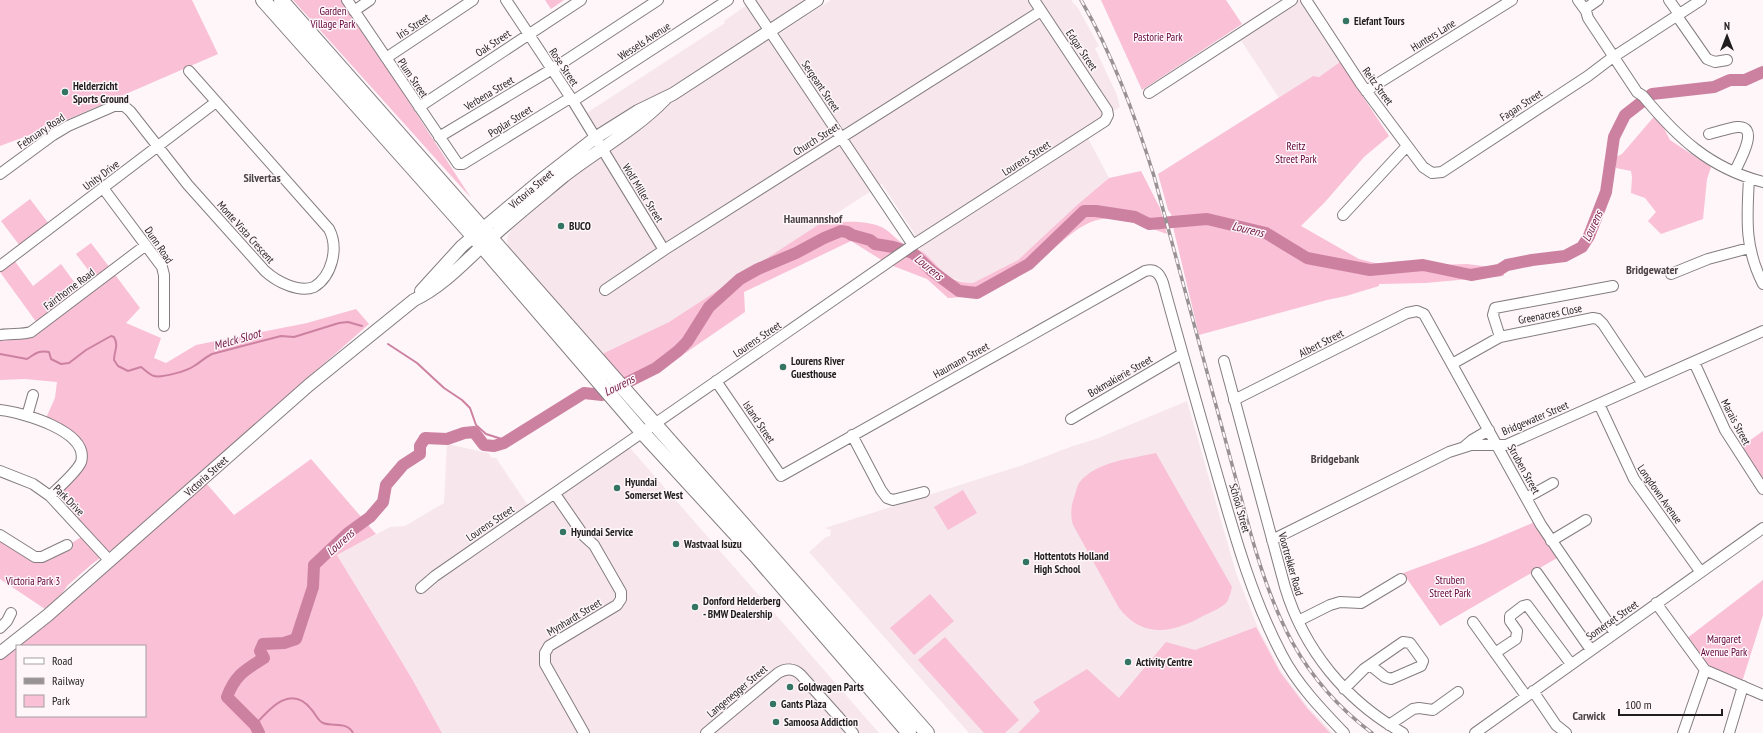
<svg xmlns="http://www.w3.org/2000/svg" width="1763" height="733" viewBox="0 0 1763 733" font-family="'PT Sans Narrow',sans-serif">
<rect width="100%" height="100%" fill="#fef6f9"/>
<path fill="#f7e7ed" d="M750 0H812L770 30 774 37 831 0H1071L1078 8 1099 46 1095 48 1117 95 1120 107 1083 129 1109 178 1077 205 1018 260 973 283 965 282 946 276 920 250 914 233 882 184 669 322 602 354 509 249 507 241 508 235 512 229 590 162 604 152 582 116 725 23 724 21 751 2Z
M1292 0H1306L1345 59 1319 77 1313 76 1279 98 1238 36Z
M1187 401 1236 573 1258 628 1281 671 1308 707 1333 733H969L809 552 826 537 830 536 831 530 825 528 1023 465 1073 446 1096 439Z
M624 441 879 733H442L411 677 337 555 390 527 405 526 444 503 447 444 488 453 492 458H496L529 507Z"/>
<path fill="#f9c0d6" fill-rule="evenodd" d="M0 0H192L218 54 43 130 0 146Z
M293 0H343L471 198Z
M545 0H564L551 9Z
M1101 0H1226L1242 24 1142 90Z
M1340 62 1389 136 1364 157 1325 202 1301 226 1359 259 1375 263H1422L1437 265 1467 264 1490 267 1503 264 1504 276 1425 283 1379 284V286L1346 296 1327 300 1199 335 1174 231 1171 214 1168 210 1158 174 1313 76 1319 77Z
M1657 115 1670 140 1711 167 1707 179 1703 219 1661 234 1648 221 1656 212 1645 198 1631 193 1632 177 1631 171 1616 168V157L1622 154 1652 119Z
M1141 171 1160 208 1167 234C1149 228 1121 216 1102 219 1079 222 1057 247 1040 261 1030 269 993 291 981 294 971 297 958 297 948 298L927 279 888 264 851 241 744 292 745 312 652 376 650 374 631 386 602 354 669 322 821 223C839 222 870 219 885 229 891 233 896 239 902 243 909 247 918 248 924 253 942 268 946 283 973 283L1018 260 1077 205 1109 178Z
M30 199 49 224 20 246 1 221Z
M91 243 110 268 95 279 76 254Z
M14 260 33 286 61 264 80 290 37 323 0 272Z
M113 272 140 308 126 323 161 338 154 358 166 363 196 345 307 323 356 309 369 324 118 545 92 564 68 585 61 595 45 609 0 579V536L32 557 67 546 86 534 50 496 82 454 46 418 55 398 57 382 25 379 0 380V335L21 334Z
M1763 431V479L1742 446Z
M1156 453 1232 587C1231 592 1229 598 1227 602 1222 608 1209 613 1203 616 1173 633 1143 639 1119 608L1073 525C1070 515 1071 504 1075 495 1076 491 1077 486 1079 483 1096 461 1131 459 1156 453Z
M311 459 376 534 337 555 411 677 442 733H0V658L206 483 234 515ZM17 646H145V716H17Z
M963 490 977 513 948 530 934 507Z
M1535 522 1557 558 1440 626 1403 573 1485 543Z
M1763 580V615L1742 682 1707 666 1686 639Z
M930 594 954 621 914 655 890 628Z
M1256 627 1280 672 1307 708 1330 733H1018L1040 711 1033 702 1087 669 1119 698 1166 642 1195 650Z
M945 637 1019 720 1005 733H984L918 660Z"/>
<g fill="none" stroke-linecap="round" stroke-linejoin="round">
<path stroke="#cd81a1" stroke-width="2" d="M388 344 417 363 444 388 462 400 470 408 476 425 486 434 508 441
M0 354 27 359C35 354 38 350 49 352L51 359 61 364 69 363 86 350 111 336 114 337C119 346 114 351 114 360L118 366 128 371 141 367C145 370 150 375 154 376 162 378 187 371 194 366 201 362 204 358 212 354L281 336 294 337 339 323 348 322 362 326
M255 725C270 708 291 684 311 709 315 713 318 721 323 723 333 727 347 721 353 733"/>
<path stroke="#cd81a1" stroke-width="12" d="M259 733 255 725 227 697C235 675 245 670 264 658L260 651 263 644 284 643 296 639 313 587 314 565 348 533 370 517 383 502 386 485 403 465 420 454V446L425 438 447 439 464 433 474 432 484 445 494 446 504 443 584 393 602 395 656 368 678 351 687 342 709 307 740 279 758 269 796 253 824 238 841 231 847 232 852 235 870 240 875 244 893 247 913 253 932 271 959 291 977 293 1029 264 1084 211H1096L1135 217 1149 224 1207 219 1266 233 1307 258 1370 270 1423 265 1471 275 1499 270 1507 265 1532 260 1565 256 1582 247 1589 236 1606 192 1614 137 1625 115 1652 94 1714 87 1730 80H1745L1763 72"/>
<g stroke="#847d7f" stroke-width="12">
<path id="minor" d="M347 0 458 164H463L570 98
M506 0 573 101 664 250
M749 0 913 245
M1306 0 1361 84 1423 167 1432 173 1442 172 1588 76 1613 57
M1578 0 1586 11 1588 18 1637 92 1643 96C1677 137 1709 168 1763 182
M1669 0 1679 14
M1585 9 1598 0
M354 11 370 0
M1677 16 1707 59 1715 62 1727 60
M1618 54 1701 0
M386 58 473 0
M1366 91 1512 0
M1149 93 1292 0
M573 101 728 0
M419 107 581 0
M1709 134C1718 132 1728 128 1737 127 1761 125 1739 162 1735 171
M439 137 559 65 658 0
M0 174 53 135 68 126 114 106H124L130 111 188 185 265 271C277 282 299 293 314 287 332 276 339 248 329 229L189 71
M1749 178C1747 217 1744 247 1763 284
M103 188 162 267 164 275V326
M1343 215 1407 146
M0 266 216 102
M1671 274 1708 259 1749 248
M605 290 664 250 1041 11
M0 335C10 333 22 335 31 332L146 245
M1500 337 1493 315 1495 308 1613 286
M1224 361 1285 587C1304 650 1346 701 1403 733
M1694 362 1725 430 1763 489
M1452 364 1500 337 1593 318 1598 319 1603 324 1643 384
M716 381 781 476 1145 271C1155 268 1160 274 1163 283 1181 349 1200 415 1219 481 1236 540 1253 600 1282 655 1297 684 1321 709 1344 733
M1234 400 1407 313 1417 311 1424 314 1541 525 1615 633
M1599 404 1634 479 1700 571
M0 410C21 412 90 431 81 462 77 472 58 488 50 496
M27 416 33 395
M1071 419 1182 354
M852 435 881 490 887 498 893 500 924 492
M1465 446 1472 440 1489 430
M0 471 33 484 50 496 110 561
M555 494 584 536 594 545 621 592V599L617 605 549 646 545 653V664L584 733
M1526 498 1553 483
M0 535 35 557H42L67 545
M1272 540 1449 452 1471 445H1506L1763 331
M1551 541 1586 520
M1537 573 1591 650
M421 588 435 576 913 245 1105 121 1108 115 1107 110 1034 0
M1656 603 1705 670 1763 695
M1298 621 1330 605 1340 602 1361 603 1401 579
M1473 622 1526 696
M0 628 7 621 11 613
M1495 653 1516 639 1517 631 1510 621V616L1523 606 1527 605 1571 664
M1344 689 1364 669 1403 642 1410 643 1423 661 1421 666 1391 679 1385 677 1370 665
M1533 691 1556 725 1566 733
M1389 725 1413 709 1419 708 1433 710 1458 692
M706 733 778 673C786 668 794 668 801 675L853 733
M1475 733 1763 528
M1683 733 1705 670
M1729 733 1743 686"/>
</g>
<g stroke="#847d7f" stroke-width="14">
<path id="major" d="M421 291 462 246 541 180 595 138 638 111 673 94 817 0
M0 653 48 615 309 385 414 300C444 286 468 258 492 237 515 216 540 196 564 176 597 150 635 130 665 99"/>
</g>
<g stroke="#847d7f" stroke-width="16">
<path id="highway" d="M263 0 482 246 642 432 755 555 909 733
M281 0 927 733"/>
</g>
<use href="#minor" stroke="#fff" stroke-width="10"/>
<use href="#major" stroke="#fff" stroke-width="12"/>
<use href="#highway" stroke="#fff" stroke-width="14"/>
<g stroke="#989294" stroke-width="3.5">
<path id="rail" d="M1081 0C1113 55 1135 116 1154 176L1250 531C1273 614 1300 679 1372 733"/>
</g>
<use href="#rail" stroke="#fef6f9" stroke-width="2" stroke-dasharray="6" stroke-linecap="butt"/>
</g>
<g fill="#337463" stroke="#fef6f9" stroke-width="1.5">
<circle cx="1346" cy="21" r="4"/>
<circle cx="65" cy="92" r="4"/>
<circle cx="561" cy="226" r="4"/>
<circle cx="783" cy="367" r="4"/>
<circle cx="617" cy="488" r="4"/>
<circle cx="563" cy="532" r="4"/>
<circle cx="676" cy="544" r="4"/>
<circle cx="1026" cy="562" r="4"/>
<circle cx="695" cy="607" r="4"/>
<circle cx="1128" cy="662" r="4"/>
<circle cx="790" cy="687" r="4"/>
<circle cx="773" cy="704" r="4"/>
<circle cx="776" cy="722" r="4"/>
</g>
<g text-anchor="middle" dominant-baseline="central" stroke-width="3" stroke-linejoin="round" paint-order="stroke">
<g font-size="11" fill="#62043a" stroke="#fef6f9">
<text x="333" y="11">Garden<tspan x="333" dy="13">Village Park</tspan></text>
<text x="1158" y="37">Pastorie Park</text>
<text x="1296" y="146">Reitz<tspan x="1296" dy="13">Street Park</tspan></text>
<text x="1450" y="580">Struben<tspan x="1450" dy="13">Street Park</tspan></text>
<text x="33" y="581">Victoria Park 3</text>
<text x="1724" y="639">Margaret<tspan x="1724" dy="13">Avenue Park</tspan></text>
</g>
<g font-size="11" font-weight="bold" fill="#211e1f" stroke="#fef6f9" text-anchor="start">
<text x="1354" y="21">Elefant Tours</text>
<text x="73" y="86">Helderzicht<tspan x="73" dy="13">Sports Ground</tspan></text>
<text x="569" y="226">BUCO</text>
<text x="791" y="361">Lourens River<tspan x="791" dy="13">Guesthouse</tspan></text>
<text x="625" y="482">Hyundai<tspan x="625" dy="13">Somerset West</tspan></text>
<text x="571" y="532">Hyundai Service</text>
<text x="684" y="544">Wastvaal Isuzu</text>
<text x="1034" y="556">Hottentots Holland<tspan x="1034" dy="13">High School</tspan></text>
<text x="703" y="601">Donford Helderberg<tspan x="703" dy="13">- BMW Dealership</tspan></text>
<text x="1136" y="662">Activity Centre</text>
<text x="798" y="687">Goldwagen Parts</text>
<text x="781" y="704">Gants Plaza</text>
<text x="784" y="722">Samoosa Addiction</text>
</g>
<g font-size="11" fill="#211e1f" stroke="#fef6f9">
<text transform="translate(413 26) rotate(-33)">Iris Street</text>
<text transform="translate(1433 35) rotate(-32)">Hunters Lane</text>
<text transform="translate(644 41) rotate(-33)">Wessels Avenue</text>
<text transform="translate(493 43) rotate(-34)">Oak Street</text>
<text transform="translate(1082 50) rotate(56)">Edgar Street</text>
<text transform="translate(564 67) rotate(56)">Rose Street</text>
<text transform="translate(413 78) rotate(56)">Plum Street</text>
<text transform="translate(821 86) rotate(56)">Sergeant Street</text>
<text transform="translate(1378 86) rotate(54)">Reitz Street</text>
<text transform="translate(489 93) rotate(-31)">Verbena Street</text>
<text transform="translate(1521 105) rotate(-33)">Fagan Street</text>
<text transform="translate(510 121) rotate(-32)">Poplar Street</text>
<text transform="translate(41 131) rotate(-34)">February Road</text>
<text transform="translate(816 139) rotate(-32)">Church Street</text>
<text transform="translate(1026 158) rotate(-33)">Lourens Street</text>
<text transform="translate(101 175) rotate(-37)">Unity Drive</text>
<text transform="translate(531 189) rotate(-40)">Victoria Street</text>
<text transform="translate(643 193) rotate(58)">Wolf Miller Street</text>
<text transform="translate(246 232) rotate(48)">Monte Vista Crescent</text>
<text transform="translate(159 245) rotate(56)">Dunn Road</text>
<text transform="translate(69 289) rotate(-37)">Fairthorne Road</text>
<text transform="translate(1550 314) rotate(-11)">Greenacres Close</text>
<text transform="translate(757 339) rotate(-34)">Lourens Street</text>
<text transform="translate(1321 343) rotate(-27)">Albert Street</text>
<text transform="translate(961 360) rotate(-29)">Haumann Street</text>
<text transform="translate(1120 376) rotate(-30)">Bokmakierie Street</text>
<text transform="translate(1535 418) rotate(-23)">Bridgewater Street</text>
<text transform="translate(759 422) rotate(56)">Island Street</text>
<text transform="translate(1736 422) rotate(62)">Marais Street</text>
<text transform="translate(1524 469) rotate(61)">Struben Street</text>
<text transform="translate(206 476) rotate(-42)">Victoria Street</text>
<text transform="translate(1660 494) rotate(55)">Longdown Avenue</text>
<text transform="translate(69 500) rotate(45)">Park Drive</text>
<text transform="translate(1240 508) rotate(74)">School Street</text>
<text transform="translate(490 523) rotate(-34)">Lourens Street</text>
<text transform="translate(1291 564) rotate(74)">Voortrekker Road</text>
<text transform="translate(574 617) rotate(-31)">Mynhardt Street</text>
<text transform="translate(1612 620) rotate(-35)">Somerset Street</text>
<text transform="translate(737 691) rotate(-40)">Langenegger Street</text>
</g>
<g font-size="12" font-weight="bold" fill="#4a4446" stroke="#fef6f9">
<text x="262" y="177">Silvertas</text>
<text x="813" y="218">Haumannshof</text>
<text x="1652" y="269">Bridgewater</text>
<text x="1335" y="458">Bridgebank</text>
<text x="1589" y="715">Carwick</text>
</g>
<g font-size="12" font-style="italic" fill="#701645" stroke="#fef6f9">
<text transform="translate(1592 226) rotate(-65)">Lourens</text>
<text transform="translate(1248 229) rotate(14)">Lourens</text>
<text transform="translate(929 267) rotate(39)">Lourens</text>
<text transform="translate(237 339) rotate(-16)">Melck Sloot</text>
<text transform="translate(619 385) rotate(-27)">Lourens</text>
<text transform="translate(340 542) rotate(-42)">Lourens</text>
</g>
</g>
<rect x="16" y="645" width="130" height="72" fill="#fef6f9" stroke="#a6a0a2"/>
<rect x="24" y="658" width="20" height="6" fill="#ffffff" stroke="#a6a0a2"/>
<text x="52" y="665" font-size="12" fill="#211e1f">Road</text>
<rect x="24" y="678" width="20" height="6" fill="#989294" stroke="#a6a0a2"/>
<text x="52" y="685" font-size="12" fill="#211e1f">Railway</text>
<rect x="24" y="695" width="20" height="12" fill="#f9c0d6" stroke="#a6a0a2"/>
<text x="52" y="705" font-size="12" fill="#211e1f">Park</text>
<g transform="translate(1727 36)" stroke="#fef6f9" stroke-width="3" paint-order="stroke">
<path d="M0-3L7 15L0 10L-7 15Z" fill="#211e1f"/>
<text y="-6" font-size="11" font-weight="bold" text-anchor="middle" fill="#211e1f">N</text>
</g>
<path d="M1619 709v6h103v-6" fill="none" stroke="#211e1f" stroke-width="2"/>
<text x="1625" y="709" font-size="12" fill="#211e1f" stroke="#fef6f9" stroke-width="3" paint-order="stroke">100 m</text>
</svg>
